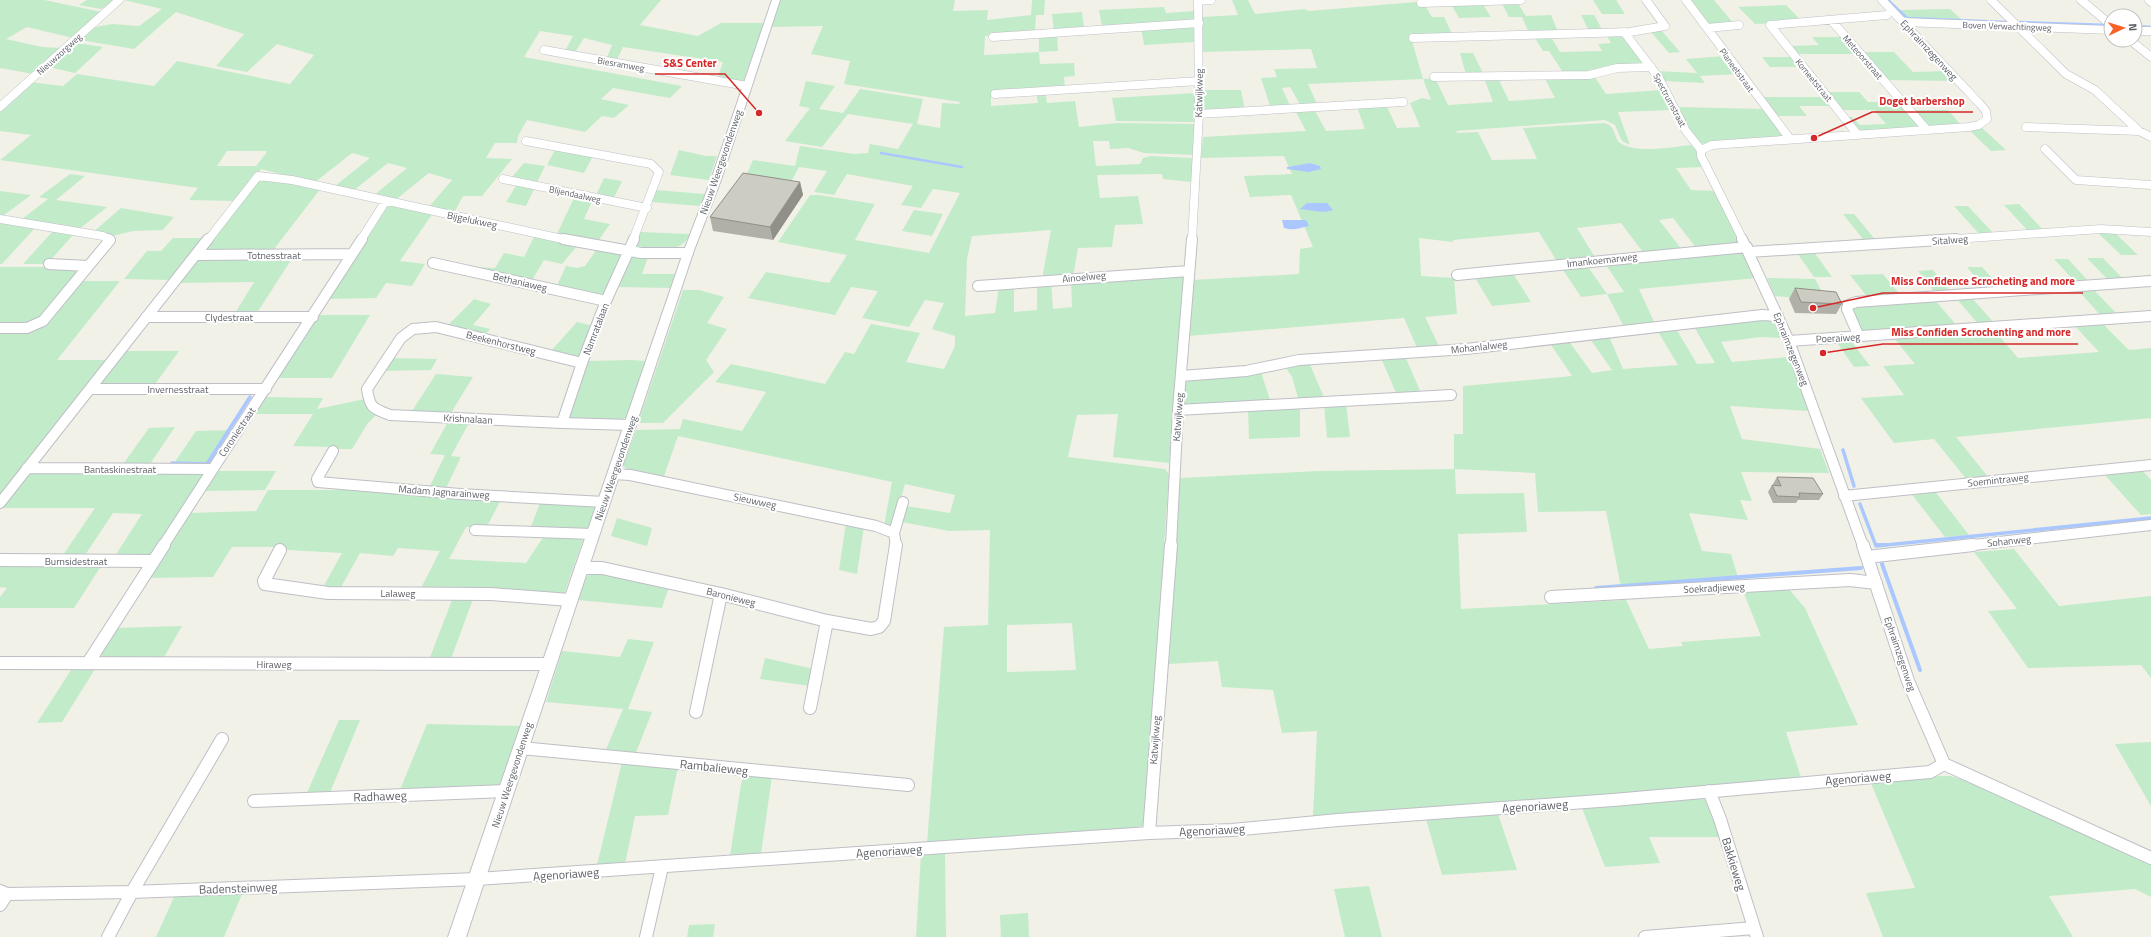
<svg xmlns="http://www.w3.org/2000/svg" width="2151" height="937" viewBox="0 0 2151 937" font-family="'Titillium Web',sans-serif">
<rect width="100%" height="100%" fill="#f2f1e7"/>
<path fill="#c2ebca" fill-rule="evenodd" d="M0 0H44L102 12 73 38 27 27 6 39 42 47 61 48 33 74 0 68Z
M87 0H116L101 9 79 5Z
M124 0H661L640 25 698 36 721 23H764L743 82 717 80 723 62 623 47 616 62 606 60 612 45 584 38 574 54 564 53 573 36 540 31 524 57 682 86 670 98 613 88 601 99 629 105 614 118 602 116 585 132 527 120 518 136 517 143H495L486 158 512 159 482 196H463L454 213 428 208 452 180 429 173 394 201 373 196 407 168 388 163 353 191 335 186 370 158 352 153 314 183 261 169 235 201 189 200 198 188 0 160 31 135 0 131V109L30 82 63 86 77 74 154 86 177 61 290 84 314 55 277 44 247 72 216 66 244 34 176 12 134 49 80 40 91 28 112 24 139 26 162 9ZM227 151H266L267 152 256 166H217Z
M780 0H955L953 11 988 10 987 20 1031 15 1032 0H1045L1044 15H1036L1035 32 985 36 984 55 1039 52V35L1057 33 1058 51 1039 52 1040 64 1074 63 1075 76 1064 77 1065 88 991 93V106L1038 103 1036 92H1045L1047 103 1075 101 1079 127 1116 123 1195 124 1193 155 1144 153 1128 148 1110 149 1109 141H1093L1096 166 1140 164 1143 158 1150 156 1193 158 1191 182 1163 179 1162 174 1097 175 1100 198 1138 196 1143 224 1115 225 1112 247 1078 248 1073 277 1042 279 1051 230 972 236 967 259 965 316 995 313 999 287 1014 286V312L1037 310V283L1051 282 1053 309 1072 307 1071 280 1183 275 1184 277 1169 463 1113 457 1118 414 1077 415 1068 457 1165 469 1169 474 1145 825 1134 828 927 843 944 627 988 625 990 530 949 531 902 522 906 506 950 513 955 495 905 484 893 527 884 526 892 482 678 436 663 479C652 476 629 475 623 465L636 430 680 429 683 419 742 431 766 392 715 382 731 364 825 384 845 352 854 354 871 324 920 333 906 362 944 369 955 346V336L932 329 944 303 925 300 909 327 862 318 878 291 851 287 835 315 748 298 766 272 829 283 847 255 778 242 810 195H819L875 204 855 240 929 253 960 193 933 189 921 208 901 205 913 186 847 174 834 195 814 192 827 171 799 167 787 189 743 183 753 160 795 166 800 146 854 154 868 153 870 144 898 149 913 124 848 114 822 147 785 141 810 108 799 106 806 81 835 86 819 109 843 113 860 89 923 99 917 124 940 128 942 103 959 104 960 102 844 84 850 61 811 54 823 26 772 27ZM1072 623 1076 670 1007 672V625Z
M1232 0H1248L1255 14 1304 9 1309 11 1416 2 1420 7H1426L1432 17H1444L1453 36 1411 37 1423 79 1435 78 1448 105 1493 102 1484 78H1498L1509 101 1555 98 1544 77 1594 76 1606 94 1661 90 1673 110 1618 112 1630 145 1622 141 1615 125 1605 120 1456 131 1457 133 1478 132 1492 160 1537 159 1523 128 1604 123C1616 125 1613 137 1620 143 1636 154 1673 147 1691 145L1695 148 1702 167 1676 168 1691 190 1715 191 1740 242 1739 244 1697 249 1673 218 1659 220 1683 251 1645 255 1621 223 1577 228 1596 259 1558 263 1539 232 1453 240V242L1419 238 1421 276 1454 278 1457 314 1425 317 1440 348 1418 350 1404 318 1188 336 1192 280 1299 274 1300 249 1313 247 1291 195 1250 197 1244 176 1292 174 1284 156 1201 158 1203 137 1306 131 1295 110 1314 109 1326 131 1365 129 1357 107 1386 105 1397 128 1420 127 1410 103 1422 98 1431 100 1423 79 1308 84 1318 106H1301L1290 87 1282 88 1291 108 1271 109 1261 78 1277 77 1274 69 1317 68 1311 49 1203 52 1202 17 1238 15Z
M1593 0H1616L1625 14H1602Z
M1690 0H1714L1735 25 1709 26Z
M1501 2H1517L1526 16 1551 15 1558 32 1529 33 1522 17H1509Z
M1482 3 1491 17 1459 18 1451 4Z
M1786 5 1803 22 1755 24 1738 7Z
M1164 7 1166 13 1195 11V21L1102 27 1099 10Z
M1950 9 1962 20 1908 18 1899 10Z
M1082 12 1084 28 1054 31 1052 14Z
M1581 15H1594L1603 31H1589Z
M1195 25V42L1144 45 1141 27Z
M1661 30 1680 52 1669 53 1650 31Z
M1605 33C1627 33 1634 48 1646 65L1597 73 1564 74 1549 51H1543L1533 35H1550L1560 52 1602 51 1598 44 1611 43Z
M1812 37H1842L1857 54H1796L1790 46 1819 45Z
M76 43 103 47 75 73 48 67Z
M1861 52H1894L1913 72 1945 71 1955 81 1885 80Z
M1460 53H1473L1484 75H1466Z
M1725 56 1739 74 1700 76 1705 83 1662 81 1656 71 1697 73 1686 59Z
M1762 57H1792L1800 67H1770Z
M1203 90H1241L1245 110 1202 111Z
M1826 92H1859L1868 102H1899L1920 127 1860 132 1846 117H1852L1860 125 1886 124 1874 110H1841Z
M1195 93V122L1116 121 1112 98Z
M1760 97H1824L1831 106H1799L1807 116H1774Z
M1678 107 1764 109 1784 136 1699 144 1694 139Z
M1912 110H1948L1961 125 1929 127Z
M1981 127 2006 150 1991 151 1969 130Z
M556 148 593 156 584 173 547 165Z
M679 150 706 156H717L709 180 670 175Z
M524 163 545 166 536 185 512 177Z
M70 174 85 176 56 200 107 207 77 231 17 223 48 199 39 197Z
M262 178 321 188 271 253 204 254 202 249Z
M604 178 622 181 613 200 595 197Z
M517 184 535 187 526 206 506 202Z
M655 190 705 194 700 206 651 202Z
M0 191 31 195 0 218Z
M575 196 593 199 584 219 610 224 596 244 556 236Z
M2019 204 2045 232H2029L2004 205Z
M387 205 433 213 400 261 425 264 412 286 386 283 376 298 327 299Z
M1954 206H1968L1995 235H1980Z
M121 208 174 217 163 230 133 231 112 236 92 233Z
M914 210 943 214 932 236 902 231Z
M1843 214H1854L1878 243H1866Z
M0 223 35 228 2 264H0Z
M53 231 74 234 47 264H23Z
M640 232 689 234C685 254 652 249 636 250L635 244Z
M2097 232H2114L2138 255H2121Z
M535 235 578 245 562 264 544 260 531 282 472 267 495 268 504 253 524 257Z
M173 238H205L173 280 124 279 147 251H161Z
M597 249 624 253 606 296 556 288 566 266 577 268 585 266Z
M1743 250 1757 278 1639 289 1655 324 1624 327 1607 294 1581 297 1561 267 1586 264 1607 294 1624 292 1604 262Z
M1814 252 1832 277H1814L1797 253Z
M634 255H649L642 274H675L670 288 617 287 631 257Z
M293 257 255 316 234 315 254 282 176 283 195 259Z
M2087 258H2103L2125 281 2110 282Z
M2054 259H2068L2091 284H2077Z
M0 267H83L85 268 34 324 0 327Z
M1967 267H1982L2003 290 1987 291Z
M1933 270 1951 293 1936 294 1918 271Z
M1512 272 1531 302 1492 306 1474 276Z
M1883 274 1902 297 1869 299 1850 275Z
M1767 278 1815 279 1827 301 1775 296Z
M78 281H120L57 360H110L0 500V330L32 329Z
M2077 289H2093L2119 316 2102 317Z
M683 290H699L724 297 707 323 727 329 706 360 714 372 663 423H638Z
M1971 297 1995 324 1979 325 1956 298Z
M474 299 491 304 473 325 490 329 484 336 446 327Z
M1934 299 1958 327 1861 333 1850 309 1853 305Z
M316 315H370L332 378H276Z
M1765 317 1774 320 1782 338 1761 337 1721 342 1732 362 1789 357 1808 411 1730 406 1742 439 1820 449 1829 473 1741 472 1752 501 1740 500 1748 520 1689 513 1702 551 1731 554 1740 584 1622 592 1606 511 1538 512 1535 473 1455 469 1456 494 1524 493 1527 532 1458 534 1461 609 1626 600 1649 649 1683 646 1681 642 1761 636 1743 591 1788 588 1805 608 1858 725 1786 732 1801 777 1708 787 1313 816 1317 731 1282 733 1273 690 1222 687 1218 661 1169 664 1179 479 1181 478 1318 471 1454 469V434H1463V386L1572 376 1549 342 1568 340 1592 373 1612 370 1588 336 1608 334 1623 369 1678 365 1657 330 1675 327 1697 364 1715 363 1693 325Z
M577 322 594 326 583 355 578 358 550 352Z
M2103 324 2129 350 2151 348V418L1956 437 1989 478 1967 480 1934 439 1894 443 1861 398 1904 395 1883 366 1915 364 1893 337 1994 330 2018 358 2099 352 2074 325Z
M1836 341H1851L1870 366 1854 367Z
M121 351H179L153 387H103L97 383Z
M1405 356 1421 393 1397 395 1381 358Z
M390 358 437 359 431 370 382 371Z
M631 360 646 361 627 417 618 421 572 419 569 417 568 414 587 361Z
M1309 362 1325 400 1299 401 1292 377 1284 365Z
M1261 372 1271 403 1182 407 1186 380Z
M436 374 473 377 449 416 410 414Z
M263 397 323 398 317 409 365 399 377 414 368 423 352 449H329L330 447 293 446 313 414H252Z
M1346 403 1350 437 1327 438 1324 404Z
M1300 405V437L1249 439 1248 408Z
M449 420 470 421 451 456 461 457 445 490 429 488 445 455 430 454Z
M175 427 148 467H121L149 428Z
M235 430 209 466H172L196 431Z
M2141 469 2151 480V514L2141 515 2104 474Z
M31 471 202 473 204 475 155 551 148 557 113 559 142 514 113 513 83 558H61L95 508H0Z
M214 471H276L265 490 202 491Z
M268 490H375L501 500 486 528 466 527 449 559 526 563 544 536H580L583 540 563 597 420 590 440 551 398 548 393 556 360 553 340 589H322L342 553 288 550 285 547H232L213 577 146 578 188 513 256 511Z
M1934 490 1969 535 1945 537 1910 492Z
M540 503 595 506 587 531 530 529Z
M617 518 652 528 647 546 611 536Z
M846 523 864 526 857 574 839 570Z
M2014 549 2059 606 2151 596V678L2141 665 2028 668 1988 611 2017 609 1974 552Z
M0 563H103L74 608H0V597L7 588 0 587Z
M593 572 669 587 662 608 578 600 585 578Z
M473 599 451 659 429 660 452 600Z
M182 626 163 659 103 657 99 652 114 628Z
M628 639 654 642 628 709 652 712 635 755 605 752 623 709 546 702 562 651 620 657Z
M765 658 814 669 810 686 760 679Z
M95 669 62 722 37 723 71 670Z
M339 720H360L329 795H306Z
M427 724 520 726 500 785 471 790 399 792Z
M2151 742V806L2115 744Z
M622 762 678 767 668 815 635 816 625 864 597 865Z
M745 774 772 776 761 854 730 856 741 784Z
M1942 776H1950L1968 781 2151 862V897L2135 889 2049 896 2073 937H1883L1866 893 1915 888 1870 781Z
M1697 798 1706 800 1712 809 1719 837H1649L1660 863 1605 867 1582 808Z
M1498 814 1517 870 1442 875 1426 819Z
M945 853 946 937H916L921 854Z
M1369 886 1382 937H1345L1334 889Z
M242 894 224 937H156L174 897Z
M1028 913 1029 937H1001L1000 915Z
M715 924 713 937H687L689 925Z"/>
<path fill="#aac8ff" d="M1310 163 1320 166 1321 169 1309 172 1287 169V167Z
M1307 203H1327L1333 210C1323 214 1312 210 1300 209Z
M1282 220H1304L1307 221 1309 226C1300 228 1293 231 1284 228Z"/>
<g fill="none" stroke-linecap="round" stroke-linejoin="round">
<path stroke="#aac8ff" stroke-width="2.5" d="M1888 0 1907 18 2008 22
M2020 22 2109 25
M2135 26 2151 27
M881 153 962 167"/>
<path stroke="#aac8ff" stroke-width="3.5" d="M1843 450 1854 486
M172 463 207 464 250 397
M1860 504 1876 546 2151 518"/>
<path stroke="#aac8ff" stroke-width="4" d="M1876 545H1885
M1882 564 1920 670
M1596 588 1861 568"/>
<g stroke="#bebfc6" stroke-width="9">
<path id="minor-far2" d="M1686 0 1790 139
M1991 0 2066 74 2095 90 2139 131 2151 137
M2081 0 2111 25
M2149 0 2151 2
M1198 1 1211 0
M1421 3 1521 0
M1831 20 1927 130
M1903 22 2111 30
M1770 25 1858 135
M1770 25 1887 15
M1707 28 1739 25
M2135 31H2151
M1624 32 1659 78 1686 131 1701 150
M993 37 1199 23
M1413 38 1630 32 1665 26 1646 0
M2130 40 2151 57
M544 50 747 86
M1434 77 1589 75 1617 68 1651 67
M995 94 1199 81
M0 107 119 0
M1199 114 1403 102
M2026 127 2139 131
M526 141 651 164 659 172 633 240
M2045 149 2076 180 2151 185
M1701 150V156L1743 240
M1701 150 1712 145 1969 127 1979 125 1987 119 1986 111 1980 104 1882 0
M503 179 647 208
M0 219 103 236 110 240
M208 240 258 176 292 180 567 240
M361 240 385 202
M1192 240 1199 114 1198 0
M1941 240 2101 229 2151 232"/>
</g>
<g stroke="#bebfc6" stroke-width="12">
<path id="minor-far1" d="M563 239 641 253H688
M1742 239 1789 341 1863 546
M1749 252 1956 239
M196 255 352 254
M433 263 606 301
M49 264 88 266
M1457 275 1747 247
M978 286 1189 271
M146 317H313
M0 328H27L43 321 110 240 108 239
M1859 337 1847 309 1848 305 1856 302 2151 281
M1789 341 2151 316
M1181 376 1246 371 1299 360 1466 349 1762 315 1778 316
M90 389H266
M1178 410 1451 395
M562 423 390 415C372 408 370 408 367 389L401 338 413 329 436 327 582 363
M631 425 562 423 582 363 606 301 634 239
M333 451 317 479 318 482 460 494 604 502
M27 468 212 469
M614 474 630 475 876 526 894 533
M1844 496 2151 465
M0 503 208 239
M475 530 593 534
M163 546 362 239
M896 546 894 533 903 502
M1171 546 1178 410 1192 239
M1964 546 2151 525"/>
</g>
<g stroke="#bebfc6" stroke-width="14">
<path id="minor" d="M1863 545 1908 681 1944 764 2151 858
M280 550 264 581 265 584 328 593 491 594 570 600
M1867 557 1973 545
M0 560 153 561
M581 568H602L721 594 827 621 871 629 879 627 884 621 896 545
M1551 597 1850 580 1876 583
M0 663 549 664
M88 663 164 545
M810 708 827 621
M696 712 721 594
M521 748 908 785
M1709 791 1720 819 1757 937
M254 801 506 791
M1149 833 1171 545
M0 891 7 894 132 892 477 879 1149 833 1232 830 1338 820 1613 800 1930 772 1944 764
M0 905 7 894
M108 937 132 892 222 739
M646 937 662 867
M1645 937 1754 928"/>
</g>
<g stroke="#bebfc6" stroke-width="2">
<path id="tertiary" d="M772 0H780L721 180 693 253 466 937H448L683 253 711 180Z"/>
</g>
<use href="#minor-far2" stroke="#fff" stroke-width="8"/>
<use href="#minor-far1" stroke="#fff" stroke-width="10"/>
<use href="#minor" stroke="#fff" stroke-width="12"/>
<use href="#tertiary" fill="#fff" fill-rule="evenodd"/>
</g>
<path fill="#b0afa8" d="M800 182 803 195 773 240 713 231 710 217Z
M1795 288 1842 304 1836 314 1795 313 1789 299Z
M1777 477 1823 494 1819 500H1798L1796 503H1773L1768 492 1772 485H1774L1773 484Z"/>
<path fill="#908f88" d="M800 182 803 195 773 240 770 227Z"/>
<path fill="#cdccc3" stroke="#908f88" d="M743 173 800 182 770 227 710 217Z
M1795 288 1836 292 1842 304 1801 302Z
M1777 477 1813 478 1823 494 1799 493 1800 497 1777 496 1772 485 1781 486Z"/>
<g text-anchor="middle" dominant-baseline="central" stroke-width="4" stroke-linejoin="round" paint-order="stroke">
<g font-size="9" fill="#5e6168" stroke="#fff">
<text transform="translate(2007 26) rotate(2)">Boven Verwachtingweg</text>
<text transform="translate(59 54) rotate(-42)">Nieuwzorgweg</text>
<text transform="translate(1863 57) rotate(49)">Meteoorstraat</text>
<text transform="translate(621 64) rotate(10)">Biesramweg</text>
<text transform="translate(1737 70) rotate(54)">Planeetstraat</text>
<text transform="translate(1814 80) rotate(51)">Komeetstraat</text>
<text transform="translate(1670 100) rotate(62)">Spectrumstraat</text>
<text transform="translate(575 194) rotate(12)">Blijendaalweg</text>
</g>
<g font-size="10" fill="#5e6168" stroke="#fff">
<text transform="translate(1929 50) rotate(47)">Ephraimzegenweg</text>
<text transform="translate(1199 93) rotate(-89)">Katwijkweg</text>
<text transform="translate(721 162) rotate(-71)">Nieuw Weergevondenweg</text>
<text transform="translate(472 220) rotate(12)">Bijgelukweg</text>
<text transform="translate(1950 240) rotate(-4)">Sitalweg</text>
<text x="274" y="255">Totnesstraat</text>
<text transform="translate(1602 260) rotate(-6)">Imankoemarweg</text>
<text transform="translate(1084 277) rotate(-5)">Ainoelweg</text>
<text transform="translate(520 282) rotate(13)">Bethaniaweg</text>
<text x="229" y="317">Clydestraat</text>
<text transform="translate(596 329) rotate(-69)">Namratalaan</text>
<text transform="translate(1838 338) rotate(-3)">Poeraiweg</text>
<text transform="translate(501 343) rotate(14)">Beekenhorstweg</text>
<text transform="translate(1479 347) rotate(-6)">Mohanlalweg</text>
<text transform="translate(1791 349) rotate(68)">Ephraimzegenweg</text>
<text x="178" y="389">Invernesstraat</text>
<text transform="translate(1178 417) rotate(-86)">Katwijkweg</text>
<text transform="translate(468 419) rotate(3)">Krishnalaan</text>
<text transform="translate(237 432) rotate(-56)">Coroniestraat</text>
<text transform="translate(616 468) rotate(-71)">Nieuw Weergevondenweg</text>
<text x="120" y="469">Bantaskinestraat</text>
<text transform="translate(1998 480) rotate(-6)">Soemintraweg</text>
<text transform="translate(444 492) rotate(4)">Madam Jagnarainweg</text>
<text transform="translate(755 501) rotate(12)">Sieuwweg</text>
<text transform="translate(2009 541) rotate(-6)">Sohanweg</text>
<text x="76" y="561">Burnsidestraat</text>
<text transform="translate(1714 588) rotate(-3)">Soekradjieweg</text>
<text x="398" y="593">Lalaweg</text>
<text transform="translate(731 597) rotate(14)">Baronieweg</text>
<text transform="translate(1900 654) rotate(71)">Ephraimzegenweg</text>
<text x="274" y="664">Hiraweg</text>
<text transform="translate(1155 740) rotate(-86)">Katwijkweg</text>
<text transform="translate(512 775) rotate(-72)">Nieuw Weergevondenweg</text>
</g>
<g font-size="12" fill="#5e6168" stroke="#fff">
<text transform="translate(714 767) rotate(6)">Rambalieweg</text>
<text transform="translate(1858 778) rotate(-5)">Agenoriaweg</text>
<text transform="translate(380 796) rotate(-2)">Radhaweg</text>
<text transform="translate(1535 806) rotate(-4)">Agenoriaweg</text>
<text transform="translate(1212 830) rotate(-3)">Agenoriaweg</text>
<text transform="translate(889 851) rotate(-4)">Agenoriaweg</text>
<text transform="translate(1734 864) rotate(73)">Bakkieweg</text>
<text transform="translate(566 874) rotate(-4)">Agenoriaweg</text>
<text transform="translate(238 888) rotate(-2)">Badensteinweg</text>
</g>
</g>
<path fill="none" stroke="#d62828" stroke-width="1.5" d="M759 113L725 74H655M1814 138L1872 112H1973M1813 308L1883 293H2083M1823 353L1883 344H2078"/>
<g fill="#d62828" stroke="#fff" stroke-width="1.5">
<circle cx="759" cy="113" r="4"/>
<circle cx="1814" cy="138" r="4"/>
<circle cx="1813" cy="308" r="4"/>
<circle cx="1823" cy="353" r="4"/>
</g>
<g font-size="11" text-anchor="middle" font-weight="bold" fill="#d62828" stroke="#fff" stroke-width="4" stroke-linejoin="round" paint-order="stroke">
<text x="690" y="67">S&amp;S Center</text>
<text x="1922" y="105">Doget barbershop</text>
<text x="1983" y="285">Miss Confidence Scrocheting and more</text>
<text x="1981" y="336">Miss Confiden Scrochenting and more</text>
</g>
<g transform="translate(2123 28) rotate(86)"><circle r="19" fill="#ffffff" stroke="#bfc0c3"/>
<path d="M0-3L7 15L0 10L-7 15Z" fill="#f86227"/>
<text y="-6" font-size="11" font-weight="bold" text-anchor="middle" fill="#5e6168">N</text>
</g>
</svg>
